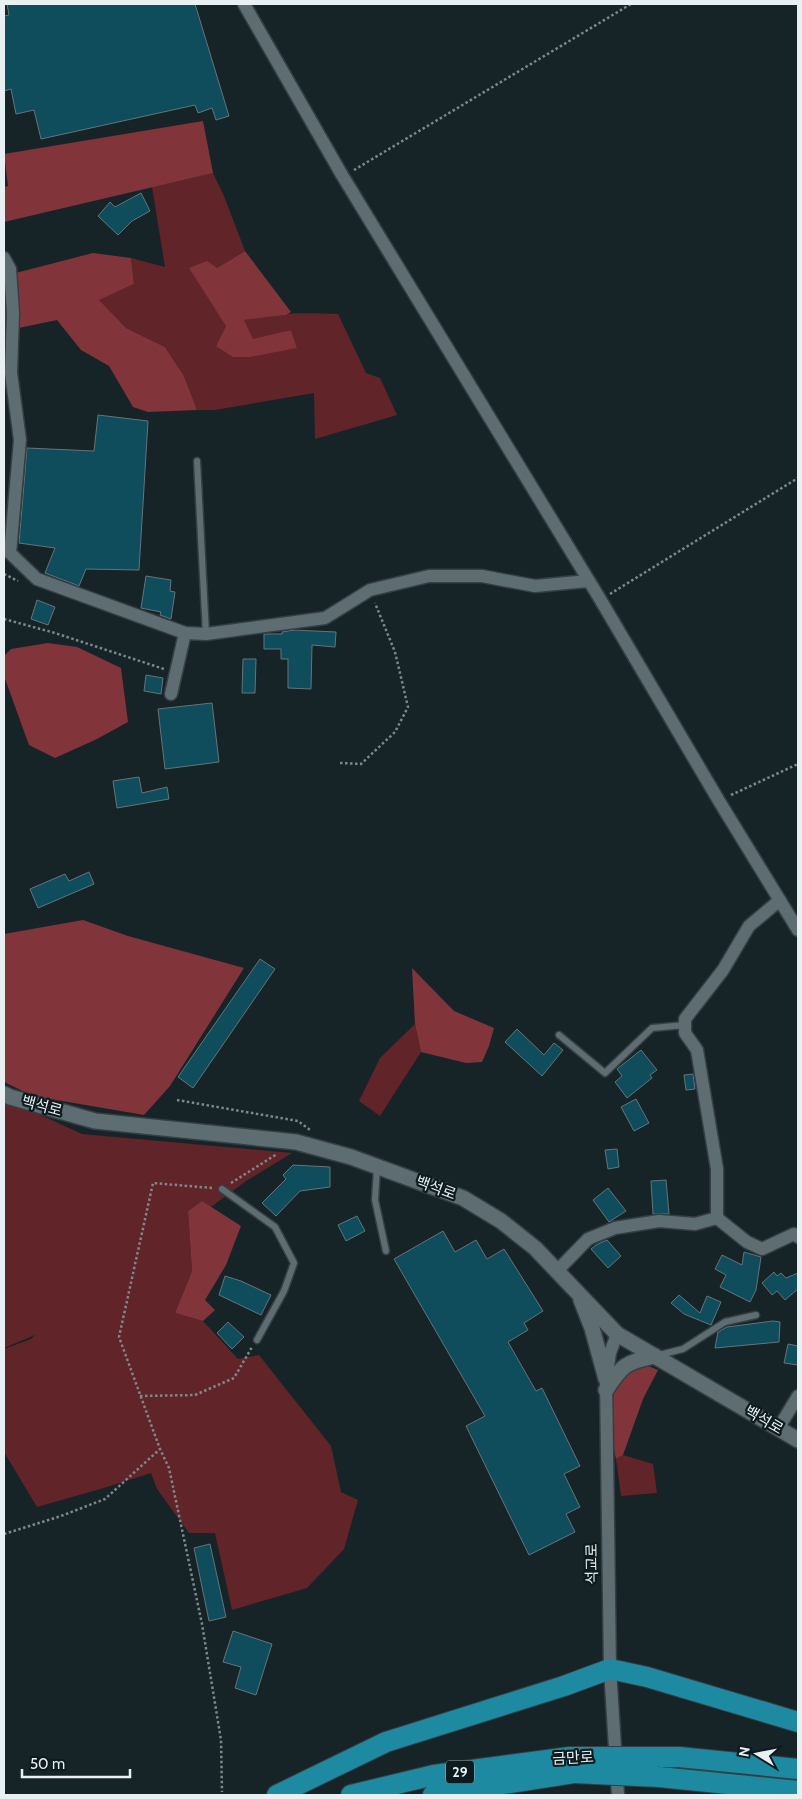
<svg xmlns="http://www.w3.org/2000/svg" width="802" height="1799" viewBox="0 0 802 1799" font-family="Cabin,'Noto Sans KR',sans-serif">
<rect width="100%" height="100%" fill="#162428"/>
<path fill="#612429" d="M213 173 224 196 245 251 217 268 226 326 216 346 297 348 291 330 253 340 243 320 286 315C291 312 328 314 338 314L366 373 380 378 397 415 315 439 314 393 215 410H197L184 376 165 347 126 328 98 300 134 284 131 258 165 267 152 187Z
M415 1024 421 1052 380 1116 359 1101 380 1058Z
M4 1098 82 1134 292 1153 246 1181 211 1207 202 1201 188 1211 192 1271 175 1313 203 1321 238 1359 259 1355 331 1446 341 1492 358 1500 344 1549 307 1588 232 1610 215 1533H189L157 1489 151 1473 104 1488 37 1507 4 1452V1349L31 1339 35 1335 4 1348Z
M623 1455 653 1464 657 1493 621 1496 616 1459Z"/>
<path fill="#82343b" d="M203 121 213 173 4 222V187L8 186 4 154Z
M245 251 291 312 286 315 244 320 253 339 291 330 297 348 250 357H233L216 346 226 326 189 268 207 261 217 268Z
M93 253 131 258 134 284 99 300 126 328 165 347 184 376 197 410 148 412 133 407 109 366 81 350 57 320 4 331V276Z
M48 643 77 647 121 668 128 722 97 739 55 758 29 745 4 676V656L11 649Z
M83 920 128 936 244 968 170 1086 144 1115 33 1096 4 1082V934Z
M412 968 454 1011 494 1028 489 1046 482 1062 466 1063 421 1052 415 1024Z
M202 1201 241 1226 226 1265 205 1300 215 1310 203 1321 175 1313 192 1271 188 1211Z
M646 1365 658 1370 643 1399 623 1455 616 1459 614 1450 610 1392 628 1369Z"/>
<path fill="#0f4d5d" stroke="#657479" d="M7 4H195L229 116 216 120 212 108 198 113 195 105 41 139 34 110 16 114 11 89 4 91V16L9 15Z
M141 193 150 211 132 221 118 235 98 216 110 202 115 207Z
M98 415 148 421 139 570 86 569 79 586 45 573 55 548 19 543 27 448 94 451Z
M146 576 171 580 170 591 175 592 171 619 160 615 161 612 141 608Z
M37 600 55 607 48 625 31 619Z
M294 630 336 632 335 647 312 645 311 689 288 688V659H281V649H264V634H282V632Z
M243 659H256L255 693H242Z
M146 675 163 678 161 694 144 691Z
M212 703 219 762 165 769 158 709Z
M139 777 142 793 167 787 169 799 117 808 113 781Z
M89 872 94 884 38 908 30 889 65 874 69 881Z
M260 959 275 969 193 1088 178 1077Z
M517 1029 544 1055 554 1043 563 1050 542 1076 505 1042Z
M641 1050 657 1070 650 1075 652 1078 627 1098 615 1082 622 1076 617 1069Z
M693 1074 695 1089 686 1090 684 1075Z
M636 1099 649 1123 634 1131 621 1107Z
M617 1149 619 1167 608 1169 605 1150Z
M293 1165 330 1167V1187L300 1191 276 1216 262 1203 286 1179 283 1175Z
M666 1180 669 1214H653L651 1181Z
M608 1188 626 1211 609 1222 593 1200Z
M357 1216 365 1231 346 1241 338 1225Z
M443 1231 455 1252 476 1240 487 1259 504 1249 543 1311 524 1323 528 1330 508 1342 536 1391 542 1388 580 1466 564 1474 580 1507 566 1514 575 1532 529 1555 466 1426 485 1416 394 1259Z
M607 1240 621 1256 608 1268 591 1249 596 1245Z
M744 1252 761 1257 756 1290 750 1302 720 1287 726 1275 715 1269 722 1255 742 1265Z
M774 1272 777 1276 781 1273 786 1278 798 1273V1289L785 1300 777 1291 772 1295 762 1283Z
M225 1276 241 1281 271 1295 261 1315 219 1295Z
M679 1295 700 1313 707 1296 721 1302 711 1325 684 1314 671 1303Z
M773 1321 780 1322 779 1342 715 1348 718 1332 727 1327Z
M228 1322 244 1337 232 1349 217 1333Z
M788 1344 798 1346V1365L784 1363Z
M210 1544 226 1617 209 1621 194 1548Z
M233 1631 272 1644 256 1695 235 1688 241 1667 223 1662Z"/>
<g fill="none" stroke-linecap="round" stroke-linejoin="round">
<g stroke="#353f43" stroke-width="9">
<path id="service" d="M197 461 206 634
M559 1035 605 1073 652 1028 685 1025
M377 1168 375 1200 386 1251
M222 1189 275 1227 294 1263 284 1291 257 1340
M659 1355 683 1349 725 1322 756 1315"/>
</g>
<g stroke="#353f43" stroke-width="15">
<path id="minor" d="M244 4 342 175 600 599 719 801 798 930
M4 258 10 269 13 313 11 373 20 440 10 553
M4 549 10 553 37 579 185 633 206 634 325 618 370 590 429 576H482L535 586 588 581
M171 694 185 633
M717 1218 747 1242 762 1249 794 1234 798 1237
M557 1271 588 1239 615 1228 659 1221 695 1224 717 1218V1169L697 1050 685 1033V1019L723 970 749 926 780 900
M617 1334 610 1353 606 1379 610 1669 618 1795
M778 1429 798 1396"/>
</g>
<g stroke="#353f43" stroke-width="18">
<path id="tertiary" d="M4 1094 10 1097 95 1121 296 1142 351 1157 463 1198 501 1221 535 1248 617 1334 798 1440
M581 1300 592 1328 606 1379
M606 1390C622 1365 626 1362 655 1356"/>
</g>
<g stroke="#353f43" stroke-width="22">
<path id="trunk" d="M657 1757H679L798 1769
M659 1777 798 1791
M277 1795 386 1742 564 1686 610 1669 647 1677 798 1722
M351 1795 434 1775 570 1757
M433 1795 574 1773"/>
</g>
<path stroke="#7d888c" stroke-width="2.5" stroke-dasharray="2.5 2.5" stroke-linecap="butt" d="M354 170 631 4
M4 574 18 581
M610 594 798 478
M4 619 55 633 164 669
M340 763 361 764 395 732 408 707 395 652 375 603
M731 795 798 764
M177 1100 298 1121 310 1130
M231 1183 277 1154
M212 1188 153 1183 119 1337 160 1449 169 1468 202 1624 221 1740 222 1792
M140 1396 195 1395 234 1378 252 1347
M4 1534 61 1516 105 1499 160 1449"/>
<use href="#service" stroke="#5d6d72" stroke-width="6"/>
<use href="#minor" stroke="#5d6d72" stroke-width="12"/>
<use href="#tertiary" stroke="#5d6d72" stroke-width="15"/>
<use href="#trunk" stroke="#1e8aa1" stroke-width="20"/>
<g stroke="#353f43" stroke-width="22" stroke-linecap="butt">
<path id="trunk-bridge" d="M570 1757H657
M574 1773 659 1777"/>
</g>
<use href="#trunk-bridge" stroke="#1e8aa1" stroke-width="20"/>
</g>
<g text-anchor="middle" dominant-baseline="central" stroke-width="4.5" stroke-linejoin="round" paint-order="stroke">
<rect fill="#0d1a1e" stroke="#a6b0b3" stroke-width="1" x="446" y="1760.5" width="28" height="23" rx="4"/>
<g font-size="14" font-weight="bold" fill="#e8f0f3">
<text x="460" y="1772">29</text>
</g>
<g font-size="15" fill="#e8f0f3" stroke="#0d1a1e">
<text transform="translate(42 1106) rotate(15)">백석로</text>
<text transform="translate(436 1188) rotate(20)">백석로</text>
<text transform="translate(764 1420) rotate(30)">백석로</text>
<text transform="translate(592 1564) rotate(-91)">석교로</text>
<text transform="translate(573 1758) rotate(-3)">금만로</text>
</g>
</g>
<rect width="802" height="1799" fill="none" stroke="#e8f0f3" stroke-width="10"/>
<g transform="translate(757 1754) rotate(280)" stroke="#0d1a1e" stroke-width="4" paint-order="stroke">
<path d="M0-4L9 19L0 12L-9 19Z" fill="#e8f0f3"/>
<text y="-8" font-size="14" font-weight="bold" text-anchor="middle" fill="#e8f0f3">N</text>
</g>
<path d="M22 1769v8h108v-8" fill="none" stroke="#e8f0f3" stroke-width="2.5"/>
<text x="30" y="1769" font-size="15" fill="#e8f0f3" stroke="#0d1a1e" stroke-width="4" paint-order="stroke">50 m</text>
</svg>
